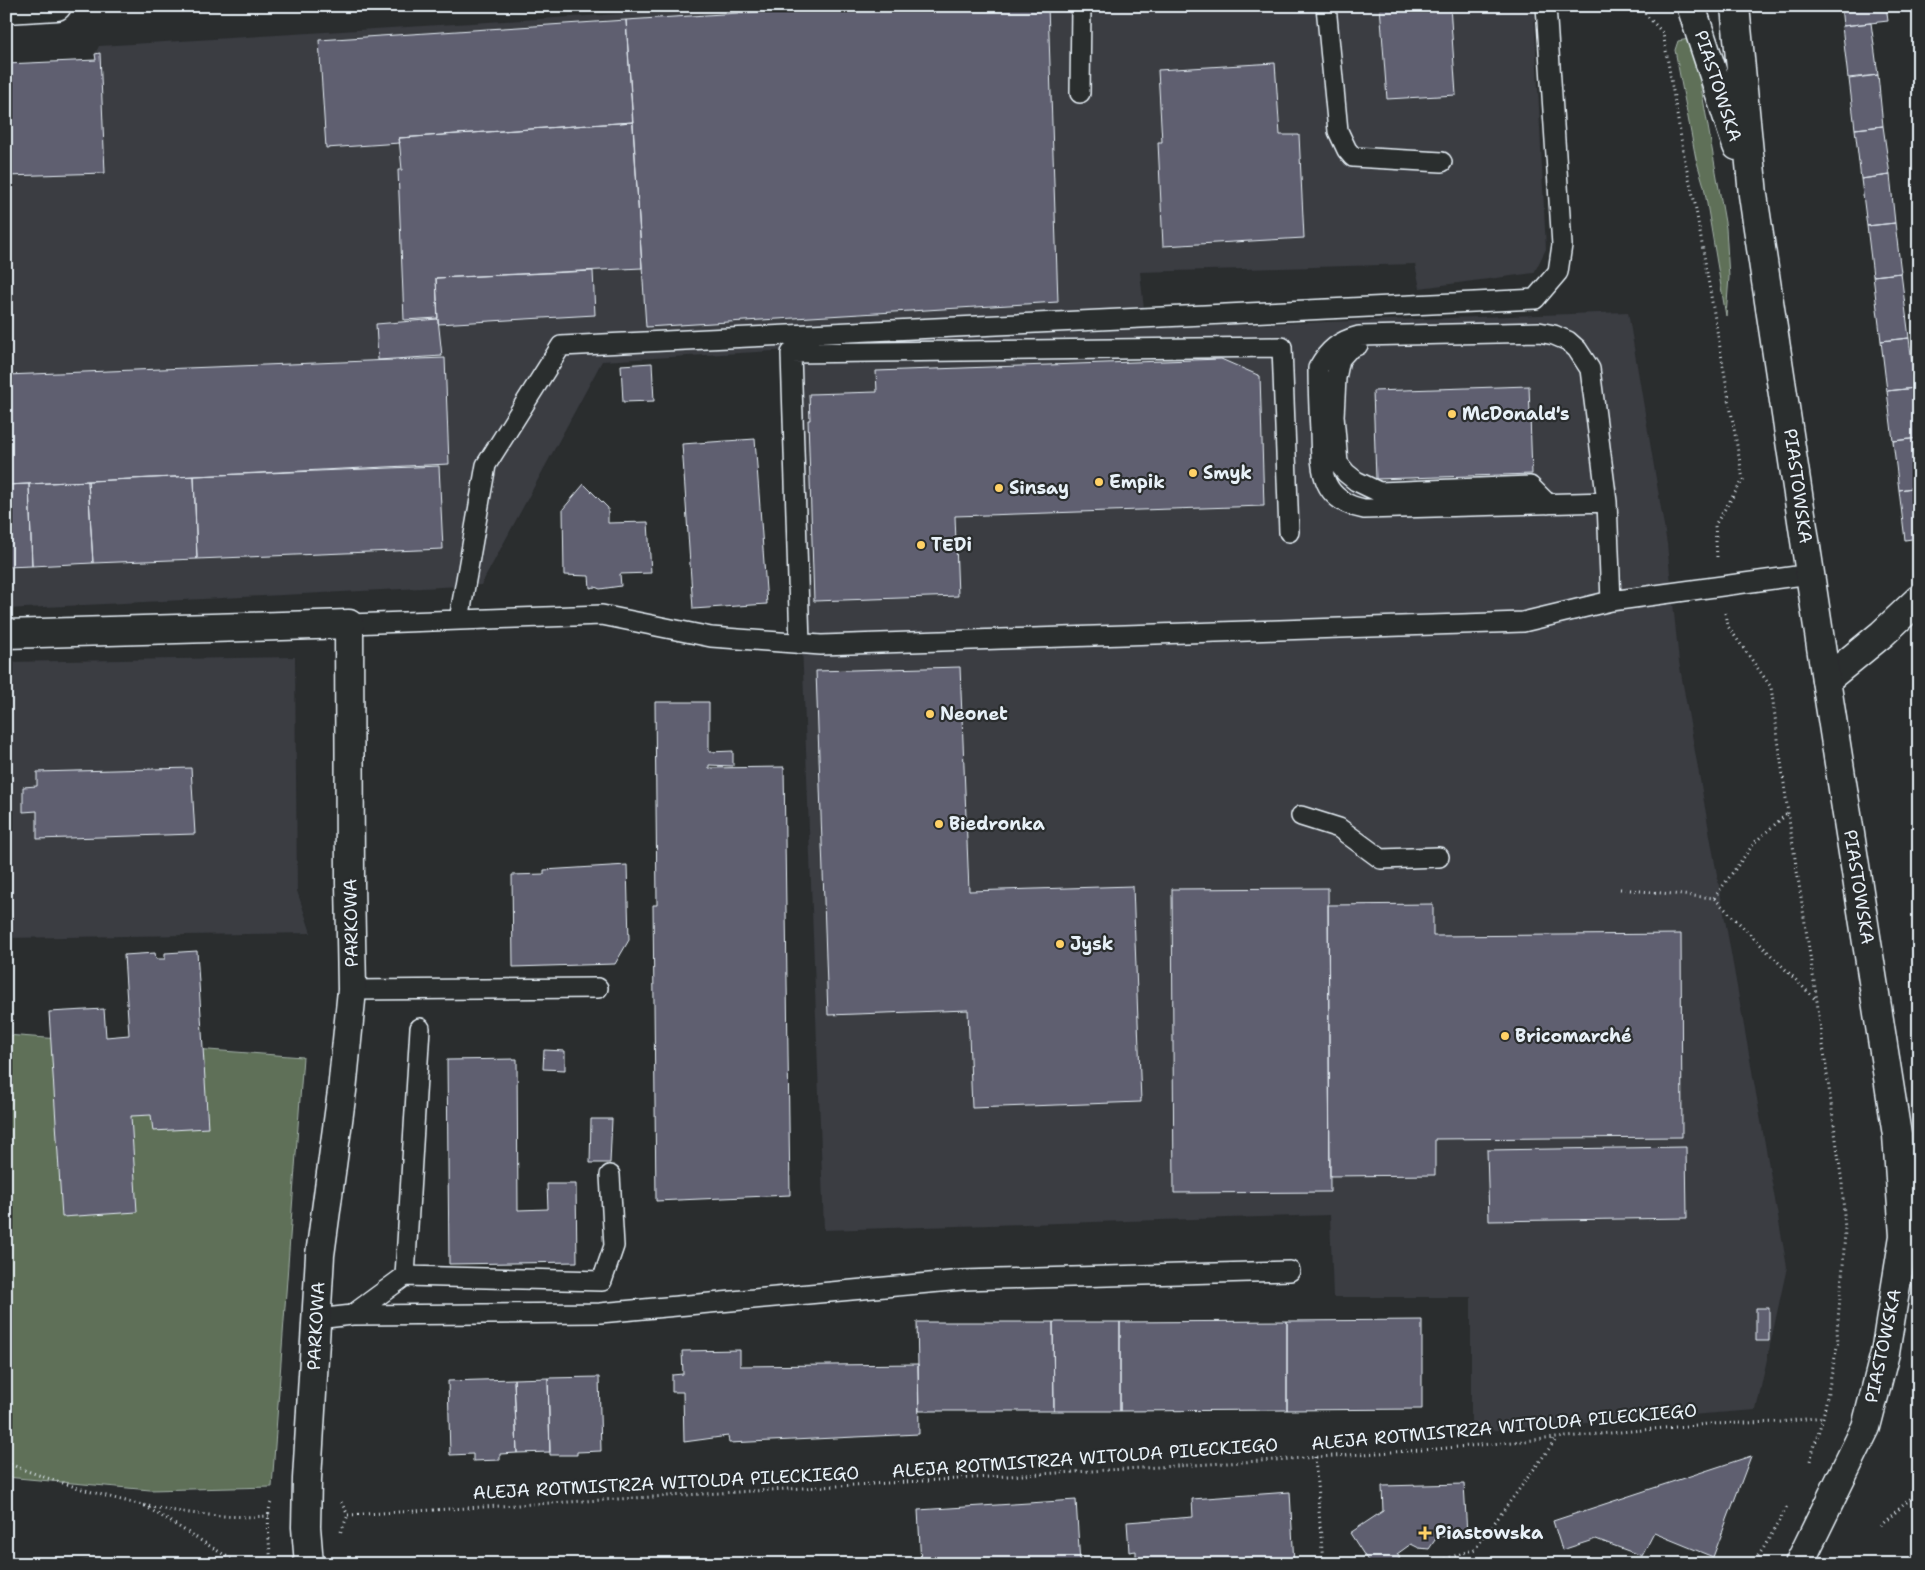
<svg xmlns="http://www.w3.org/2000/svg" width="1925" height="1570" viewBox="0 0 1925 1570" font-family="'Shantell Sans',sans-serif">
<rect width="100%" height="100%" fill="#2a2d2e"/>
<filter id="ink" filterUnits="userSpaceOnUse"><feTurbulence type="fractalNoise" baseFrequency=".02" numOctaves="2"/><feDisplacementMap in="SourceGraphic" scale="10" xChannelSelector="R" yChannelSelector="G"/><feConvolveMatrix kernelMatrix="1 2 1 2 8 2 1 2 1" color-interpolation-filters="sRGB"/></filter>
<g filter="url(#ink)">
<path fill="#3a3c42" d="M749 6H1534L1546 249 1534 273 1420 288 1415 264 1140 272 1146 328 1628 312 1667 544 1679 662 1787 1267 1756 1410 1471 1432V1297H1333L1330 1215 824 1230 791 350 602 361 481 585 6 609V64L95 60V54L99 46Z
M295 657 297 891 311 933 6 938V662Z"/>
<path fill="#5e7059" stroke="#a3b0a8" d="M1689 39 1698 70 1726 228 1729 277 1726 316 1704 186 1696 159 1675 50 1678 41Z
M6 1035 303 1057 272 1487 150 1490 6 1477Z"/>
<path fill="#5f5e70" stroke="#e8f1f8" d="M851 6H1048L1058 302 646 327 626 20Z
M1380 6H1450L1456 95 1387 99Z
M1841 6H1886L1888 21 1843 26Z
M626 20 633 122 399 138 400 143 326 148 319 40Z
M1871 23 1878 75 1848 78 1842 26Z
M100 53 105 173 6 176V64L96 60 95 54Z
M1275 63 1280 135H1299L1304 238 1163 246 1158 142H1162L1158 70Z
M1878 75 1883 126 1855 129 1849 79Z
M633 122 642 268 436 278 438 318 404 320 398 170H402L399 138Z
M1883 126 1890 175 1861 179 1855 129Z
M1890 175 1895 223 1867 226 1861 179Z
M1895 223 1901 273 1873 276 1867 226Z
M593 271 595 315 438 324 436 278Z
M1901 273 1909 338 1881 341 1873 276Z
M438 319 442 356 378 360 376 324Z
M1909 338 1915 388 1887 391 1881 341Z
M445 358 449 464 6 485V375Z
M1221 359 1260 376 1264 506 955 516 958 596 814 601 808 420H810L809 394 877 392 876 371Z
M652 363 654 401 623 402 621 365Z
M1529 386 1532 474 1376 479 1373 391Z
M1915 388 1919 438 1893 441 1887 391Z
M1919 438V487L1899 490 1893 441Z
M755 439 767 604 693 609 682 444Z
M439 466 443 549 197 559 194 476Z
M194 476 197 559 93 563 88 481Z
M88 481 93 563 32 566 29 484Z
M29 484 32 566 6 567V485Z
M584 484 608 508V523L648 522 651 573 620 574 621 586 600 589 595 587 590 588 589 576 564 575 563 509Z
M1919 487V538L1905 540 1899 490Z
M960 667 969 891 1133 886 1141 1102 972 1108 968 1010 828 1015 816 671Z
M655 702H709V752L733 751V766L709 765V768L784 767 790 1195 656 1201 653 905H657Z
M191 768 195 834 37 839V811L23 812V787L37 786V772Z
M627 865 629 940 615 964 513 967 512 875 544 874V870Z
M1328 888 1330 1192 1174 1193 1172 889Z
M1433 904V936L1681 934 1682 1137 1435 1139V1175L1330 1176 1328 905Z
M197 951 208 1128 153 1131 151 1115 131 1116 137 1212 62 1217 49 1012 104 1009 106 1037 129 1035 124 955 155 953 156 959H165V953Z
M544 1050 565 1051V1070L543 1069Z
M517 1059 518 1210 548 1209 547 1184H576L577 1262 449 1264 447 1060Z
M591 1119H612L610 1163H590Z
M1686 1147 1687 1218 1489 1221 1487 1150Z
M1756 1308H1769V1341H1756Z
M1422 1320V1409L1287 1410V1321Z
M1287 1321V1410L1120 1411V1322Z
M917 1322H1053L1054 1411H919Z
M1053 1322H1120V1411H1054Z
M740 1350V1366L918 1364 919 1434 729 1443 728 1436 684 1442 683 1392H672V1375L683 1374 682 1351Z
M599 1377 601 1451 577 1452V1455H550L548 1378Z
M548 1378 550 1452 517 1453 514 1379Z
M514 1379 517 1453 500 1454V1460L473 1461V1454L450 1455 448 1381Z
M1751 1456 1713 1557 1654 1533 1642 1556 1596 1539 1562 1550 1553 1521Z
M1464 1484 1467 1534 1437 1537 1429 1549 1419 1548 1411 1544 1397 1554 1400 1558 1391 1564H1370L1350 1533 1383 1511 1382 1486Z
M1290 1492 1294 1564H1130V1562H1136V1551L1129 1552 1127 1522 1193 1517 1192 1499Z
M1076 1500 1080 1564H921L918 1510Z
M102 1559V1564H60Z"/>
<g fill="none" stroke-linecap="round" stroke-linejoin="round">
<g stroke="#e8f1f8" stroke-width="22">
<path id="lane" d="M1326 6 1338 131 1347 150 1353 157 1442 162
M1080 93 1081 6
M1358 345 1349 349 1340 359 1336 378 1334 416 1338 463 1346 473 1356 481 1379 492 1530 486 1548 504
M1607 502 1364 509C1319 500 1321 468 1320 431 1319 410 1318 389 1318 368 1328 350 1339 341 1359 336L1539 332 1554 335 1568 341 1577 349 1590 369 1607 502 1611 601
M459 620 486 465 561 346 1535 299 1558 272 1562 245 1546 6
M349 624 602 615 711 637 821 645 1523 622 1611 601 1811 574
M800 644 791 353 1282 347 1289 532
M1301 816 1339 828 1381 859 1439 857
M352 990 598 988
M405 1276 602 1281 614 1246 610 1175
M352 1315 405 1276 420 1028
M317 1319 352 1315 600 1313 962 1280 1290 1271"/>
</g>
<g stroke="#e8f1f8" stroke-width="31">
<path id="street" d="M6 9 57 6
M6 634 349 624 350 883 352 990 342 1091 320 1255 307 1479 306 1527 309 1564
M1826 680 1882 634 1919 599"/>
</g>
<g stroke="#e8f1f8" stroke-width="31">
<path id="secondary" d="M1691 6 1737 146
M1735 6 1753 195 1826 680 1897 1135 1904 1236 1885 1353 1866 1427 1799 1564"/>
</g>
<path stroke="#e8f1f8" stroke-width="3" stroke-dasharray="1 4" stroke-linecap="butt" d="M1638 6 1663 33 1685 161 1695 204 1743 480 1715 525 1717 557
M1725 613 1727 625 1771 687 1788 813 1817 1001 1842 1183 1845 1230 1843 1266 1837 1330 1838 1342 1823 1417 1810 1461
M1620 889 1714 898 1817 1001
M1714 898 1755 842 1788 813
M1315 1457 1323 1564
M6 1462C25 1471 44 1477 63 1483 130 1505 199 1520 269 1516
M341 1502 348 1515
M145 1506 239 1564
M348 1515 1260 1461 1436 1449 1708 1424 1780 1422 1823 1417
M1880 1526 1919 1491
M341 1532 348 1515
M271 1564C270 1550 265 1511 272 1501
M1431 1564 1475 1549 1557 1438
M1752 1564 1763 1549 1787 1507"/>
<use href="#lane" stroke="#2a2d2e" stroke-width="19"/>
<use href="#street" stroke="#2a2d2e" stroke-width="28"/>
<use href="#secondary" stroke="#2a2d2e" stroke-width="28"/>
</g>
</g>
<g fill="#ffd166" stroke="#2a2d2e" stroke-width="2">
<circle cx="1452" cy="414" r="5"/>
<circle cx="1193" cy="473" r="5"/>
<circle cx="1099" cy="482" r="5"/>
<circle cx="999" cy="488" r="5"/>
<circle cx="921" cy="545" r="5"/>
<circle cx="930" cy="714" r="5"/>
<circle cx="939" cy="824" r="5"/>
<circle cx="1060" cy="944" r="5"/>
<circle cx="1505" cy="1036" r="5"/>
<path d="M1422.5 1525.5h5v5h5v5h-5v5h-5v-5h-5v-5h5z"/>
</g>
<g text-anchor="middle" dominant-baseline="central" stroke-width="4.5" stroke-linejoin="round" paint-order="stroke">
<g font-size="18" fill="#e8f1f8" stroke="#2a2d2e">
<text transform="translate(1718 86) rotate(72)">PIASTOWSKA</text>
<text transform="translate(1798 486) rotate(82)">PIASTOWSKA</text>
<text transform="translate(1859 887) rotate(81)">PIASTOWSKA</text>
<text transform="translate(351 923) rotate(-91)">PARKOWA</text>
<text transform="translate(316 1326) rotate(-87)">PARKOWA</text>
<text transform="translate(1883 1346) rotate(-78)">PIASTOWSKA</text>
<text transform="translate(1504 1427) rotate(-5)">ALEJA ROTMISTRZA WITOLDA PILECKIEGO</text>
<text transform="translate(1085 1458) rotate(-4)">ALEJA ROTMISTRZA WITOLDA PILECKIEGO</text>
<text transform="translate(666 1483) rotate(-3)">ALEJA ROTMISTRZA WITOLDA PILECKIEGO</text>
</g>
<g font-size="18" font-weight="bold" fill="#e8f1f8" stroke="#2a2d2e" text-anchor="start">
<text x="1462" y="414">McDonald's</text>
<text x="1203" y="473">Smyk</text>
<text x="1109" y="482">Empik</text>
<text x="1009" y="488">Sinsay</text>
<text x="931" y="545">TEDi</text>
<text x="940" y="714">Neonet</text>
<text x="949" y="824">Biedronka</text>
<text x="1070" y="944">Jysk</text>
<text x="1515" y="1036">Bricomarché</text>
<text x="1435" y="1533">Piastowska</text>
</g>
</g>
<rect width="1925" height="1570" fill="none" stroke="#2a2d2e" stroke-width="25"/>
<rect x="12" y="12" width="1900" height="1545" fill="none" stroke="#e8f1f8" stroke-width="2" filter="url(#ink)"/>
</svg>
